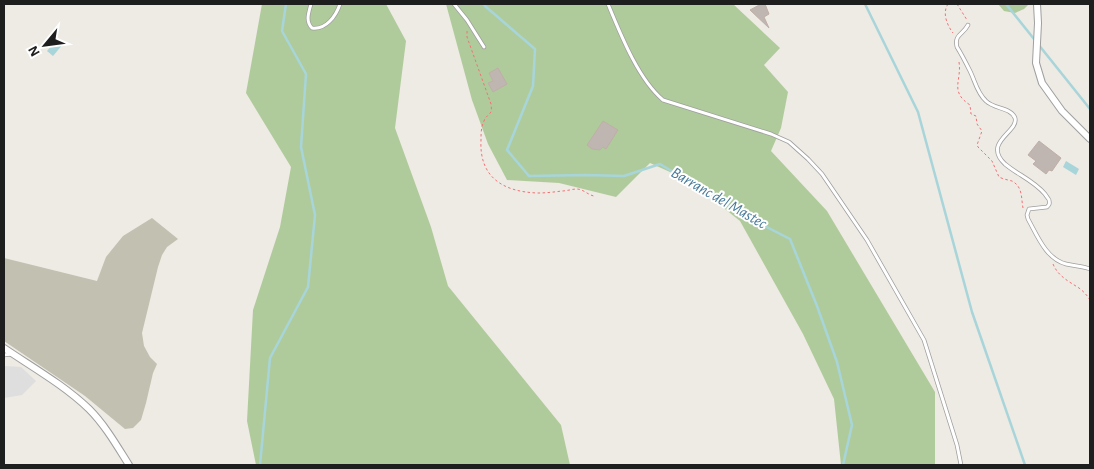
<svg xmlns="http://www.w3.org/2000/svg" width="1094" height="469" viewBox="0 0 1094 469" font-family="'Alegreya Sans',sans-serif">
<rect width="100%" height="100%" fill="#eeeae4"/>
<path fill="#c2c0b0" d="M152 218 178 239 167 247 162 255 158 267 142 333 144 346 150 357 157 364 153 373 146 403 141 420 133 428 125 429 85 396 4 341V258L97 281 106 257 123 236Z"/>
<path fill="#b0cb9b" d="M262 4H386L406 41 395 128 431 227 448 286 561 425 570 465H256L247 421 253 310 280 227 291 167 246 93Z
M446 4H733L780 48 764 65 788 92 781 128 771 151 827 211 935 392V465H841L834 399 803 334 740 221 690 181 650 163 616 197 559 183 507 180 488 144 472 100Z
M998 4H1029L1024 9 1015 13 1004 11Z"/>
<path fill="#dedede" d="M4 366 21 367 36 381 22 395 4 398Z"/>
<path fill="#a7d5da" d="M57 39 63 44 53 56 47 51Z
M1066 161 1079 169 1076 175 1063 167Z"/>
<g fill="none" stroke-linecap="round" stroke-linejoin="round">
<path stroke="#a7d5da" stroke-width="2.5" d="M484 4 485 6 535 49 533 86 507 150 529 176 586 175 624 176 660 164 749 218 790 239 817 306 837 362 852 425 843 465
M865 4 918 112 972 312 1025 465
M1006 4 1090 109
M260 465 270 358 308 287 315 215 301 147 306 74 282 31 286 4"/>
</g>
<path fill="#bfb5b1" stroke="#bfafa7" d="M761 4H765L769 14 764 17 769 28 750 10Z
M498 68 507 84 493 92 488 83 493 81 489 73Z
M603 121 618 130 606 149 603 147 600 150 592 149 587 145Z
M1039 141 1061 158 1052 171 1049 170 1046 174 1033 164 1036 161 1028 155Z"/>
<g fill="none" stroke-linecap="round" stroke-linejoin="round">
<g stroke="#9f9f9f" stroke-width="4.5">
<path id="lane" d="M311 4C309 12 305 21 312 28 326 30 336 16 340 4
M454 4 467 20 484 47
M608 4C620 33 638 79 663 100L771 134 789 142 808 159 822 174 867 240 924 340 957 445 961 465
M968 25C963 35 954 34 957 47 962 55 966 63 970 71 975 81 977 93 986 101 994 109 1012 108 1015 118 1019 132 982 142 1005 164 1018 175 1033 180 1045 194 1046 196 1049 199 1049 200 1050 204 1049 205 1047 207L1029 209 1027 215 1028 219C1037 235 1046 259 1066 264 1074 266 1082 266 1090 269
M4 355 12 354"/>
</g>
<g stroke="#9f9f9f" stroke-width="8">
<path id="street" d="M1037 4 1038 23 1036 63 1042 83 1062 111 1090 139
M4 348C32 367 64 385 89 409 105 425 117 446 129 465"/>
</g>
<path stroke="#f27175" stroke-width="1" stroke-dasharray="2.5 2.5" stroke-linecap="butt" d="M948 4C942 13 947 25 953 33
M957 4 967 20
M467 31V37L491 104C491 106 492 109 491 112 489 115 485 117 484 121 481 127 481 134 481 140 479 178 504 192 538 193 546 193 554 192 562 191 567 191 572 189 577 189 583 189 588 195 594 196
M959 62C962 81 949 91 970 105L971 114 976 116 977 124 982 131 977 145 978 147 992 161 999 177C1003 179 1008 180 1012 181 1023 187 1021 198 1023 208
M1053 264C1058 276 1068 281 1079 288 1083 291 1087 295 1090 300"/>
<use href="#lane" stroke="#fff" stroke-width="3"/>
<use href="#street" stroke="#fff" stroke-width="6"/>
</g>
<g text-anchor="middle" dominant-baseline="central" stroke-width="4" stroke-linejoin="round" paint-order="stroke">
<g font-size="16" font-style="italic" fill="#497b99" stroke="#fff">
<text transform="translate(719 198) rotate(30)">Barranc del Mastec</text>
</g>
</g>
<rect width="1094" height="469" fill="none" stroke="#1e1e1e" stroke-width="10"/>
<g transform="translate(45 45) rotate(241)" stroke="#ffffff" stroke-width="4" paint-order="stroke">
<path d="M0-4L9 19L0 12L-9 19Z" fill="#1e1e1e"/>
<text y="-8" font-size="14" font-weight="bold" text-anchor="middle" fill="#1e1e1e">N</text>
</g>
</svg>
